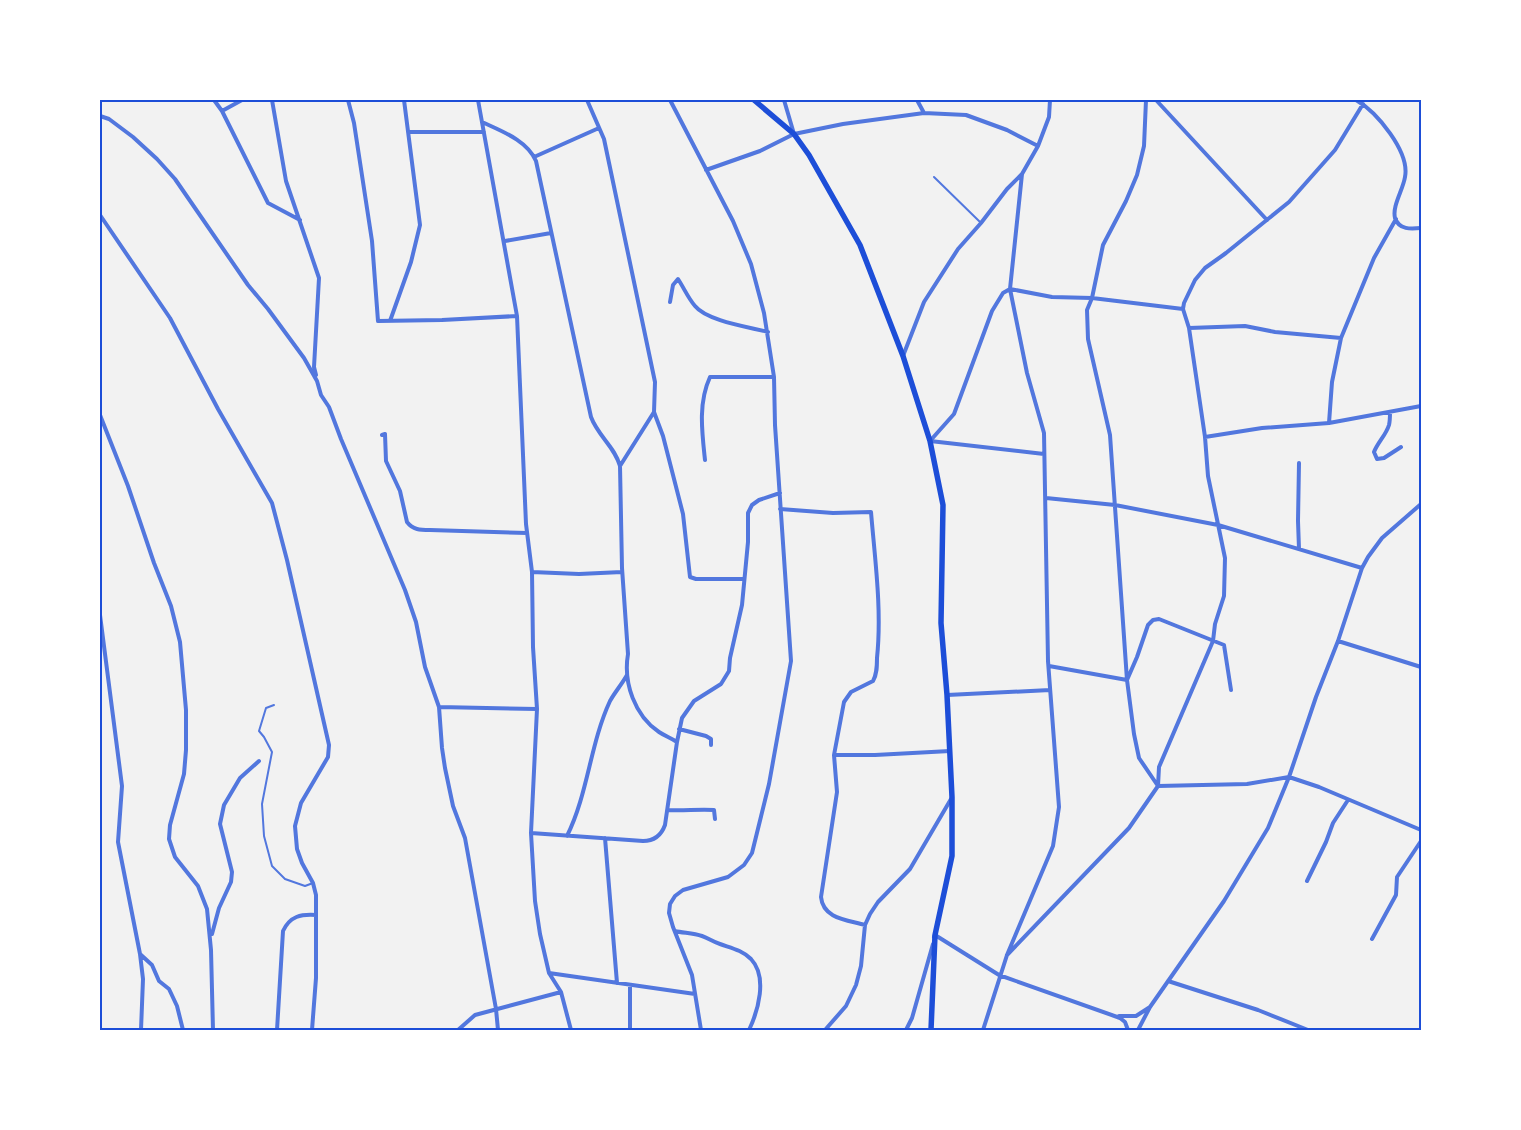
<svg xmlns="http://www.w3.org/2000/svg" width="1521" height="1130" viewBox="0 0 1521 1130" font-family="'Fira Sans',sans-serif">
<rect width="100%" height="100%" fill="#f2f2f2"/>
<g fill="none" stroke-linecap="round" stroke-linejoin="round">
<path stroke="#5277de" stroke-width="2" d="M934 177 980 222
M274 705 266 708 259 731 264 737 272 752 262 804 264 836 272 866 285 879 305 886 313 883"/>
<path stroke="#5277de" stroke-width="4" d="M214 100 222 111 268 203 300 220
M272 100 286 181 319 278 314 367 316 375
M348 100 354 123 372 241 378 321 442 320 517 316
M478 100 517 316 526 524 532 572 533 647 537 709 531 833 535 901 540 934 549 973 561 992 571 1030
M587 100 604 139 655 382 654 412 620 466
M670 100 733 221 751 264 764 313 774 377 775 425 791 661 769 784 752 853 744 865 728 877 683 890 675 896 670 904 669 913 673 927 692 975 701 1030
M784 100 794 134
M917 100 924 113
M1146 100 1144 146 1137 175 1126 201 1103 245 1092 298 1087 310 1088 339 1110 435 1127 680 1134 734 1139 758 1158 786 1247 784 1289 777 1319 787 1421 830
M1156 100 1267 220
M1356 100C1377 112 1410 152 1405 177 1403 190 1392 206 1395 218 1399 230 1411 229 1421 228
M222 111 242 100
M100 116 109 119 133 137 157 159 175 179 248 285 268 309 304 358 317 381 321 395 329 407 341 439 405 590 416 622 425 667 439 707 442 748 445 768 453 806 465 838 496 1009 498 1030
M482 122C501 131 527 140 536 161L591 417C598 436 615 447 620 466L622 568 628 654C623 683 635 716 659 732 665 736 671 738 677 742
M408 132H484
M534 157 599 128
M706 170 760 151 794 134 843 124 924 113 966 115 1007 130 1038 146
M100 215 170 318 218 409 272 503 287 560 329 745 328 757 301 803 295 826 297 849 302 863 313 883 316 895V978L312 1030
M505 241 551 233
M670 302 673 285 678 279C684 288 688 298 695 306 707 321 749 327 768 332
M390 321 411 262 420 225 404 100
M1189 328 1245 326 1275 332 1341 338
M903 356 924 302 958 249 981 223 1007 189 1022 174 1038 146 1049 117 1050 100
M654 412 663 436 683 514 690 577 696 579H744
M1390 412C1390 416 1390 421 1389 425 1386 435 1378 442 1374 452L1377 459 1384 458 1401 447
M100 415 128 486 154 563 171 606 180 642 186 710V750L184 774 170 825 169 839 175 857 198 886 207 909 211 950 213 1030
M1329 423 1332 382 1341 338 1374 258 1396 219
M382 435 385 434 386 461 400 491 407 522C413 530 420 530 430 530L527 533
M1205 437 1262 428 1329 423 1421 406
M930 441 954 414 992 311 1003 293 1010 289 1052 297 1092 298 1183 309
M930 441 1044 454
M705 460C702 432 698 403 710 377H774
M1299 463 1298 521 1299 549
M1046 498 1115 505 1218 525 1362 568
M780 509 833 513 871 512C875 560 882 610 877 658 877 666 877 674 873 681L851 692 844 702 834 755 837 792 821 897C823 919 848 920 865 925
M532 572 579 574 622 572
M100 615 122 786 118 842 140 954 143 979 141 1030
M1338 641 1421 667
M1049 666 1127 680 1137 657 1148 625 1153 620 1159 619 1224 645 1231 690
M947 695 1050 690
M439 707 537 709
M679 729 706 736 711 739V745
M834 755H875L950 751
M667 810C683 811 698 809 714 810L715 819
M531 833 643 841C654 841 661 836 665 825L677 742 682 718 694 701 721 684 729 671 730 658 742 605 748 542V513L752 505 759 500 780 493
M567 836C588 794 590 744 610 701 615 692 622 684 627 675
M605 838 617 983
M1307 881 1326 842 1333 823 1348 800
M675 931C683 933 693 933 702 936 708 938 713 942 720 944 731 948 742 950 751 959 768 977 758 1011 749 1030
M212 934 219 908 231 882 232 872 220 824 224 805 240 778 259 761
M934 937 935 935 999 975 1120 1018 1125 1022 1128 1030
M1372 939 1396 895 1397 877 1421 841
M140 954 152 965 159 981 169 989 177 1006 183 1030
M1007 955 1129 828 1158 786 1159 767 1213 641 1215 624 1224 596 1225 558 1208 476 1205 437 1189 328 1183 309 1184 303 1195 280 1205 268 1226 253 1289 202 1335 150 1363 104
M549 973 695 994
M1168 981 1258 1010 1308 1030
M630 985V1030
M1150 1007 1224 901 1268 828 1289 777 1316 697 1338 641 1362 568 1368 557 1382 538 1421 504
M1119 1016H1136L1150 1007 1138 1030
M277 1030 283 931C290 916 301 914 316 915
M458 1030 475 1015 561 992
M825 1030 846 1006 856 985 861 966 865 925 870 914 878 902 910 869 951 799
M906 1030 912 1018 933 944
M983 1030 1007 955 1053 846 1059 807 1048 661 1044 433 1027 373 1010 289 1022 174"/>
<path stroke="#1d4ed8" stroke-width="5.5" d="M754 100 794 134 809 155 860 245 903 356 930 441 943 505 941 623 947 695 952 797V856L935 935 931 1030"/>
</g>
<rect width="1521" height="1130" fill="none" stroke="#ffffff" stroke-width="202"/>
<rect x="101" y="101" width="1319" height="928" fill="none" stroke="#1d4ed8" stroke-width="2"/>
</svg>
